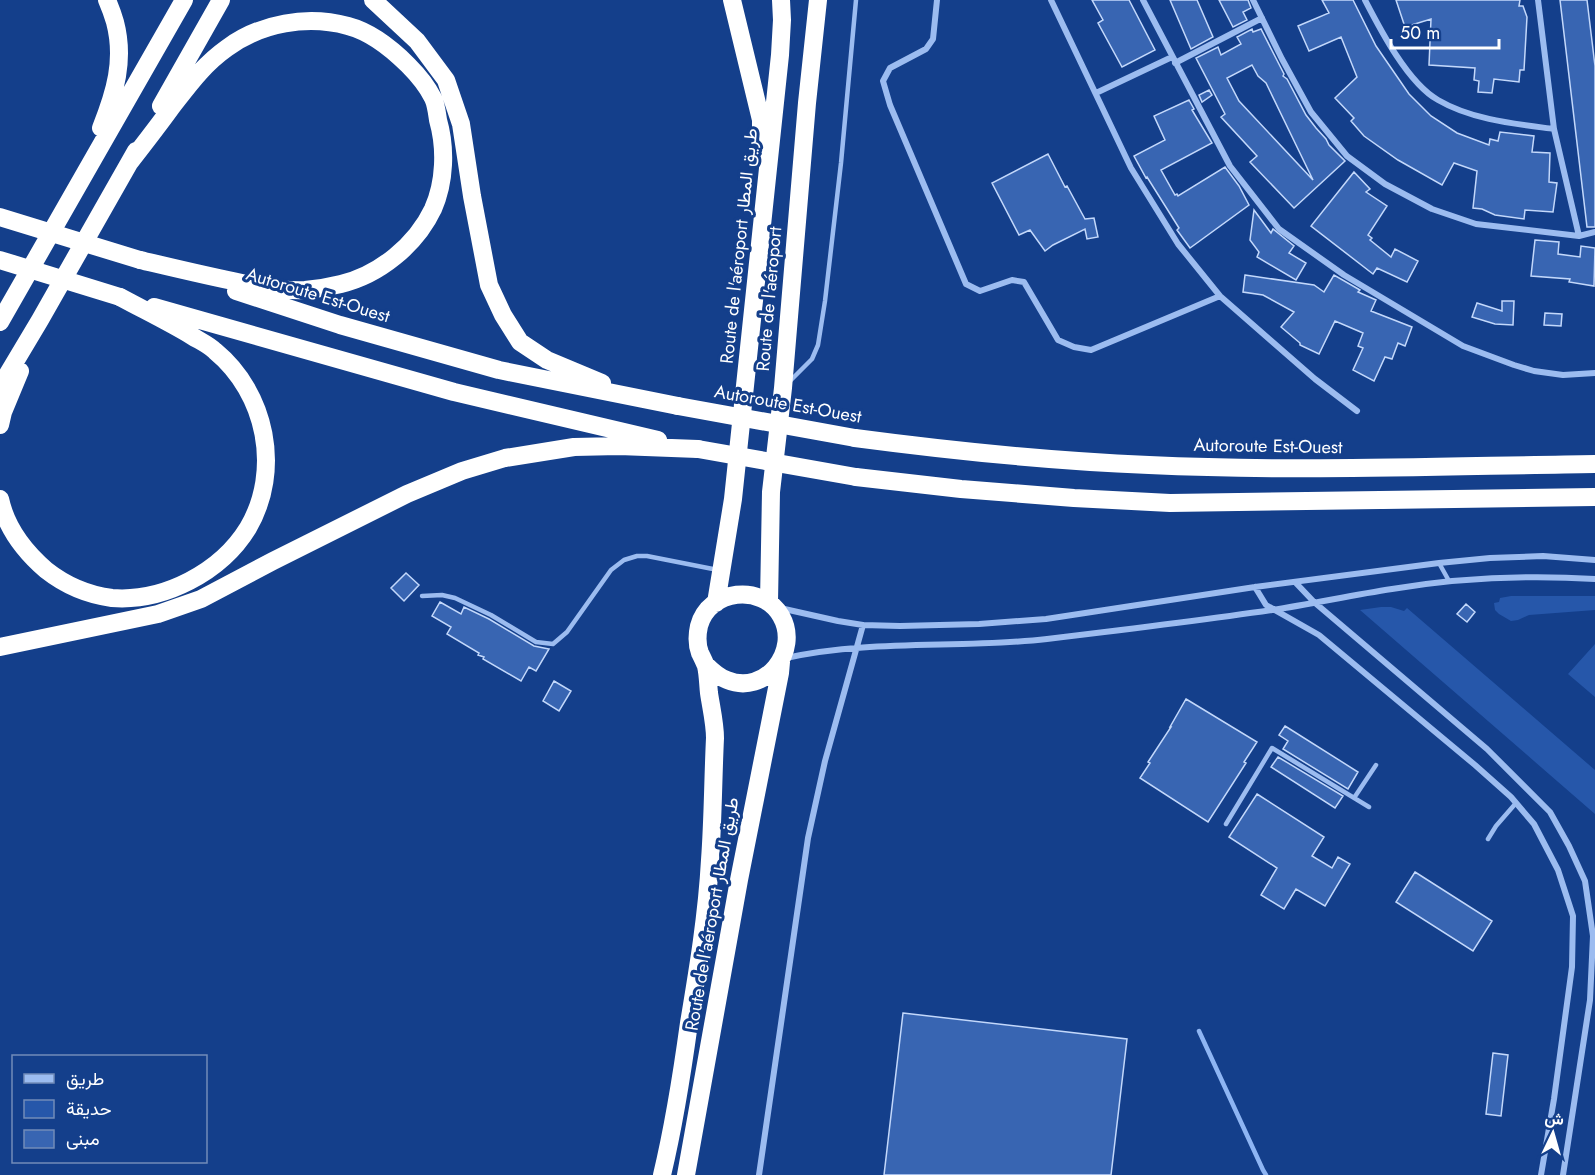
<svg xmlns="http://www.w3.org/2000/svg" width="1595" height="1175" viewBox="0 0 1595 1175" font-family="Jost,Vazirmatn,sans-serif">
<rect width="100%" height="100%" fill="#143f8b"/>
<path fill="#2657aa" d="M1511 596H1595V610L1529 615 1518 620 1511 621 1499 614 1495 610 1494 603 1499 602 1500 598Z
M1381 607H1391L1404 611 1407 608 1595 770V814L1360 610Z
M1595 644V697L1568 674Z"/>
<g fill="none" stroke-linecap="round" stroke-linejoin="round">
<path stroke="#8eb5f3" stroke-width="4.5" d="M1199 1031 1263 1170 1266 1175"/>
</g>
<path fill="#3865b2" stroke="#c3d8fb" stroke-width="1.5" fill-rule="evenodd" d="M1092 0H1129L1155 50 1122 67 1098 23 1103 20Z
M1170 0H1197L1213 37 1191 49Z
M1219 0H1248L1251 8 1243 12 1247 20 1233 27Z
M1322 0H1353L1376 46 1409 94 1431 116 1457 133 1489 145 1490 139 1498 141 1500 132 1534 136 1532 152 1550 153 1549 182 1557 183 1553 212 1525 210 1524 219 1495 215 1482 209 1473 208 1477 171 1454 163 1442 185 1398 160 1364 136 1351 121 1354 118 1335 98 1357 77 1341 37 1309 51 1298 26 1329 13Z
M1396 0H1520L1519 6H1523L1527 17 1524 70H1520L1519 82 1494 79 1492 93 1478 92 1479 81 1474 80 1475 68 1429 65 1431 19 1405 27Z
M1560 0H1587L1595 66V227H1587Z
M1252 29 1253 32 1261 29 1284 74 1283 76 1287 79 1306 115 1316 128 1326 139 1329 145 1345 161 1294 208 1250 162 1257 156 1221 117 1225 114 1196 58 1218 47 1221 55 1241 44 1237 37ZM1252 65 1258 76 1266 83 1313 180 1239 101 1227 78Z
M1209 90 1212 95 1202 102 1199 95Z
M1189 100 1194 109 1192 110 1212 143 1161 170 1175 195 1177 194 1178 196 1225 167 1239 186 1249 205 1190 248 1177 230 1179 228 1147 177 1146 178 1134 156 1165 140 1154 116Z
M1048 154 1065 187 1067 186 1085 219 1094 218 1098 237 1087 239 1085 229 1053 245 1045 251 1030 230 1019 235 992 183Z
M1354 172 1370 189 1366 192 1387 206 1368 235 1372 238 1370 240 1391 257 1395 249 1418 261 1407 282 1377 268 1373 274 1311 226Z
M1254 210 1271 233 1273 229 1294 246 1289 253 1306 263 1296 280 1257 257 1259 252 1250 240Z
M1535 240 1559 242 1558 254 1580 257 1581 246 1595 248 1594 286 1569 282 1570 279 1531 276Z
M1245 275 1314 285 1324 292 1334 275 1360 290 1358 292 1376 300 1371 311 1412 327 1405 346 1398 343 1392 359 1385 357 1374 381 1353 370 1363 348 1358 346 1363 333 1335 321 1319 354 1300 345V343L1281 327 1294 312 1263 295 1243 292Z
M1502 301H1514L1513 325 1495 324 1472 317 1477 303 1502 311Z
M1545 313 1562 314 1561 326 1544 325Z
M406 573 419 585 404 601 391 588Z
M440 602 461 614 464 607 489 619 534 646 549 649 536 671 529 667 521 681 483 659 484 657 478 655 479 653 447 634 451 627 432 616Z
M1466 604 1475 612 1467 622 1457 614Z
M554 681 571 691 559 711 543 701Z
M1186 699 1257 742 1244 762 1246 763 1208 822 1140 778 1150 763 1148 762 1171 727H1170Z
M1285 726 1358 772 1348 789 1283 749 1288 741 1279 735Z
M1278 757 1343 796 1335 808 1271 767Z
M1257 794 1324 837 1312 856 1332 868 1338 857 1350 864 1325 906 1296 889 1284 909 1261 895 1277 868 1229 837Z
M1415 872 1492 921 1473 951 1396 902Z
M903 1013 1127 1039 1111 1175H884Z
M1493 1053 1508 1055 1501 1116 1486 1114Z"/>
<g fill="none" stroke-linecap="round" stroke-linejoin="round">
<path stroke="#9cbcf0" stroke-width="4.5" d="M789 382 812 359 818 345 825 301 841 163 856 0
M1439 563 1449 581
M422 596 442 595 455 598 491 615 536 642 553 644 567 632 611 570 624 560 637 556H647L718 570
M1354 798 1376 765
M1226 824 1272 748 1369 807
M1488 839 1496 826 1516 803"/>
<path stroke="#9cbcf0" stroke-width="6" d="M937 0 933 39 926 49 890 68 883 81 890 105 966 284 980 291 1012 280 1024 282 1058 340 1074 347 1091 350 1220 296
M1051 0 1131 168 1178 244 1220 296 1315 379 1357 411
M1143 0 1230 166 1279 229 1344 275 1463 346 1514 365 1534 371 1563 375 1595 373
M1253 0 1282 59 1311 112 1347 156 1385 184 1432 209 1476 224 1579 236 1595 232
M1365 0C1381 31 1408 83 1438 100 1472 120 1516 124 1554 129
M1538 0 1554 129 1579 236
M1175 63 1262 18
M1096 93 1172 57
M1295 582 1314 602 1487 749 1550 812 1569 846 1585 881 1593 936 1590 1000 1563 1175
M1255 587 1266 605 1319 635 1475 765 1511 797 1534 824 1558 870 1573 916 1572 967 1554 1099 1541 1175
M780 608 838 621 863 625 900 626 979 624 1046 619 1255 587 1439 563 1490 558 1543 556 1595 560
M786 658C872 639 960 649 1047 639 1122 630 1197 621 1272 610 1312 604 1352 595 1392 589 1458 578 1528 575 1595 579
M759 1175 808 838 825 761 863 625"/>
<path stroke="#fff" stroke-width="18" d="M373 0 417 41 446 80 461 124 472 196 489 285 503 315 520 342 547 360 602 383
M732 0 761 120V142
M161 106 221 0
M101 128C115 93 125 60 115 22 113 15 110 7 107 0
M130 162C144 144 158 126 171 108 189 85 203 65 227 48 261 23 307 15 348 26 371 32 392 49 408 65 417 74 427 86 433 98 436 104 437 113 438 120 446 148 445 182 433 209 416 245 379 275 341 284 329 287 316 289 305 290 284 291 262 287 242 283 207 276 174 268 140 260
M236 291 340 325 499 370 678 406
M154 307 454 392 658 440
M0 322 184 0
M0 387 40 320 136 151
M0 425 3 412 20 371
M855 438C953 451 1051 461 1149 465 1298 472 1447 466 1595 464
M856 477 961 489 1074 498 1170 503 1595 497
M0 499C6 527 24 551 46 570 65 585 89 595 112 598 164 602 221 572 248 528 282 470 266 393 215 351 209 345 200 341 192 336 169 322 144 310 120 297
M769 602 771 492 783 388 807 103 818 0
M716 603 733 499 780 55 782 20 781 0
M0 647 158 614 201 599 273 561 407 494 462 471 505 458 574 447 619 446 698 449
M662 1175C674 1125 682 1074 689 1023 698 969 707 915 710 860 713 820 713 779 715 738 715 723 711 707 709 693 708 684 708 674 706 666 704 661 702 657 700 653 697 645 697 635 699 626 709 589 762 583 781 616 801 651 765 696 727 680 718 677 712 671 705 664
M686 1175 739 880 780 673 781 662"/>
<path stroke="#fff" stroke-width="18" d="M0 217 140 260
M0 260 120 297
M678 406 855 438
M698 449 856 477"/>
</g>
<g text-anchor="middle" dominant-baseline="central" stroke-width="6" stroke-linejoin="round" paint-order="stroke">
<g font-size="18" fill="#fff" stroke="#143f8b">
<text transform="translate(739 246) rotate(-84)">Route de l'aéroport طريق المطار</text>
<text transform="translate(318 295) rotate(17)">Autoroute Est-Ouest</text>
<text transform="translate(769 299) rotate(-85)">Route de l'aéroport</text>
<text transform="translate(788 404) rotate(10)">Autoroute Est-Ouest</text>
<text transform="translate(1268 446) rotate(1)">Autoroute Est-Ouest</text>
<text transform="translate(712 914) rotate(-80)">Route de l'aéroport طريق المطار</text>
</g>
</g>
<rect x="12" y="1055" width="195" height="108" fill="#143f8b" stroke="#728cb9" stroke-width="1.5"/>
<rect x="24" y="1074" width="30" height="9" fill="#9cbcf0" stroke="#728cb9" stroke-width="1.5"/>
<text x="66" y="1085" font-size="18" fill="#ffffff">طريق</text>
<rect x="24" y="1100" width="30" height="18" fill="#2657aa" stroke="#728cb9" stroke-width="1.5"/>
<text x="66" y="1115" font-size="18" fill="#ffffff">حديقة</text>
<rect x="24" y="1130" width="30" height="18" fill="#3865b2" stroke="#728cb9" stroke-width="1.5"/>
<text x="66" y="1145" font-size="18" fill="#ffffff">مبنى</text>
<g transform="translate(1553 1133) rotate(5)" stroke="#143f8b" stroke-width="4.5" paint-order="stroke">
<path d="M0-4.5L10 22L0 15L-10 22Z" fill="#ffffff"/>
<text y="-9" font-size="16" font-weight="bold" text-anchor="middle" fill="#ffffff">ش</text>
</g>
<path d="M1391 39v9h108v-9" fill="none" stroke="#ffffff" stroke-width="3"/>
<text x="1400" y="39" font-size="18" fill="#ffffff" stroke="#143f8b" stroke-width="4.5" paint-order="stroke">50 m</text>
</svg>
